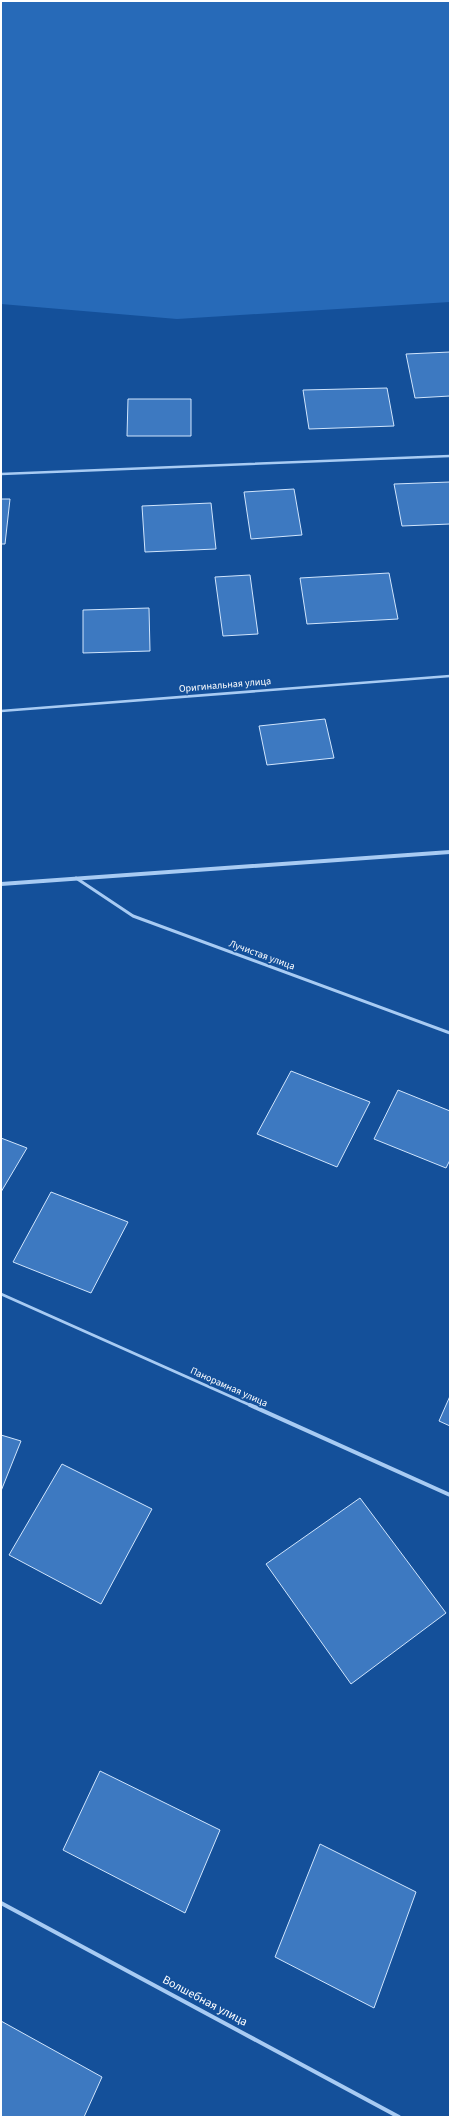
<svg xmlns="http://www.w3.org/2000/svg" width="451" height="2118" viewBox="0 0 451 2118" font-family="'Source Sans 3',sans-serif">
<rect width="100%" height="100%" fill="#14509a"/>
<path fill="#276ab8" d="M1 1H450V302L177 319 1 304Z"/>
<path fill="#3d79c1" stroke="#d0e5fd" d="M450 352V396L415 398 406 354Z
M387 388 394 426 309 429 303 390Z
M128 399H191V436H127Z
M450 482V524L402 526 394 484Z
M294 489 302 535 251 539 244 492Z
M1 499H10L5 544H1Z
M211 503 216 549 145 552 142 506Z
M389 573 398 619 307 624 300 578Z
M250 575 258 634 223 636 215 577Z
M149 608 150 651 83 653V610Z
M325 719 334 758 267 765 259 726Z
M291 1071 370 1102 337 1167 257 1134Z
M398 1090 450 1111V1160L446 1168 374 1139Z
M1 1138 27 1148 1 1192Z
M51 1192 128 1222 91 1293 13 1262Z
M450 1396V1426L439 1421Z
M1 1435 21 1441 1 1491Z
M62 1464 152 1509 101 1604 9 1555Z
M360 1498 446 1613 351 1684 266 1564Z
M100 1771 220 1830 185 1913 63 1850Z
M320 1844 416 1892 374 2008 275 1957Z
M1 2021 102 2077 84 2117H1Z"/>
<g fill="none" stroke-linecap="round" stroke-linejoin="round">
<path stroke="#a8cbf3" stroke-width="2.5" d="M1 474 450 456
M1 711 450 676"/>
<path stroke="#a8cbf3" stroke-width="3" d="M76 878 133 916 450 1033
M1 1294 252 1406"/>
<path stroke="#a8cbf3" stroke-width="4" d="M250 1405 450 1495
M1 1903 399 2117"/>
<path stroke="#a8cbf3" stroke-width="4" d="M1 884 450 852"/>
</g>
<g text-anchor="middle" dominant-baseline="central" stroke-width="3.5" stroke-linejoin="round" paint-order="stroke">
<g font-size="10" fill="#fff" stroke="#14509a">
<text transform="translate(225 685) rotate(-5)">Оригинальная улица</text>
<text transform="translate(262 955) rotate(20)">Лучистая улица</text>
<text transform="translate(229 1387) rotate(24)">Панорамная улица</text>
</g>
<g font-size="12" fill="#fff" stroke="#14509a">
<text transform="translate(205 2001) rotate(28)">Волшебная улица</text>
</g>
</g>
<rect width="451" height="2118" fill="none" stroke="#ffffff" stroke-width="4"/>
</svg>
